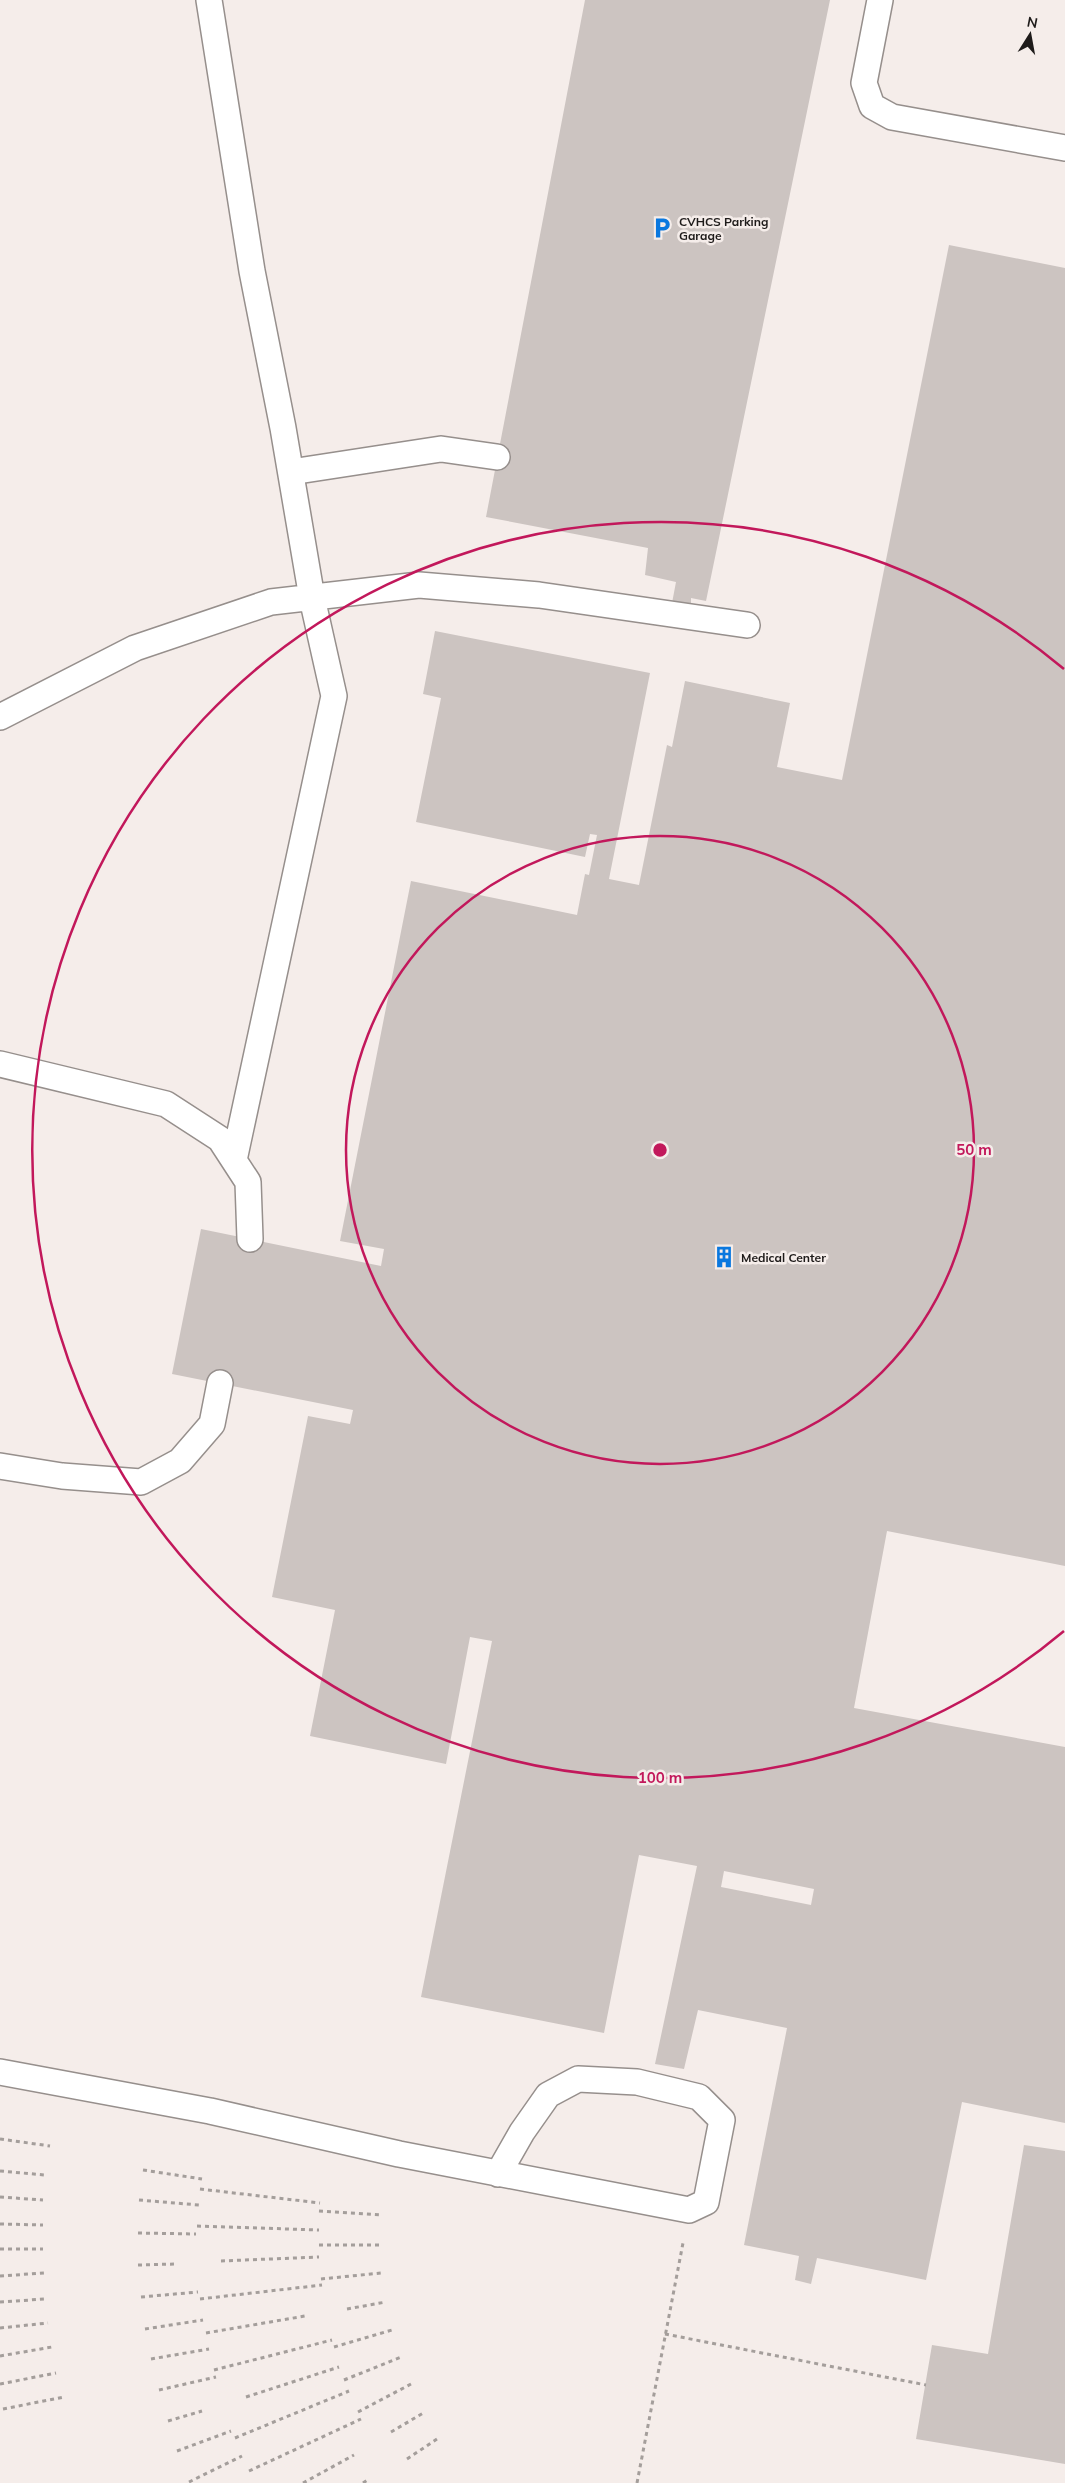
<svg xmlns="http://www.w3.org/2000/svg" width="1065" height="2483" viewBox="0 0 1065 2483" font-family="Mulish,sans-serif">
<rect width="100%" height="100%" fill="#f5edea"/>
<path fill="#ccc4c1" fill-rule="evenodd" d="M585 0H830L706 601 691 598V606L672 603 676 582 645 575 648 548 486 517Z
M949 245 1065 268V1566L887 1531 854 1708 1065 1747V2123L962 2102 926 2280 817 2258 811 2284 795 2280 799 2256 744 2245 787 2028 698 2010 684 2069 655 2064 697 1866 639 1855 604 2033 421 1997 492 1641 470 1637 446 1764 310 1736 335 1610 272 1597 308 1416 350 1424 353 1410 172 1374 201 1229 381 1266 384 1249 340 1241 411 881 577 915 585 874 589 875 597 835 590 834 585 857 416 822 441 698 423 694 435 631 650 673 609 879 639 885 667 745 672 747 685 681 790 703 777 767 842 780ZM724 1871 814 1889 811 1905 721 1887Z
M1024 2145 1065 2151V2464L916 2439 932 2345 988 2354Z"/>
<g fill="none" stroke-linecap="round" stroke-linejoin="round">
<g stroke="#968f8c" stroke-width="28">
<path id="lane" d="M209 0 252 271 283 428 312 598 334 696 234 1160
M880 0 864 83 872 106 892 117 1065 148
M291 472 441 449 497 457
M0 717 135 648 271 602 419 585 539 595 747 625
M0 1064 166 1104 220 1139 248 1182 250 1239
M0 1466 62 1476 141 1482 180 1461 212 1424 220 1383
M0 2072 210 2111 399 2154 689 2210 706 2202 722 2120 699 2097 637 2082 578 2079 548 2095 522 2132 498 2174"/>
</g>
<path stroke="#a49e9b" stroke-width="3" stroke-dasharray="4 4" stroke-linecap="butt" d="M0 2139 50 2146
M143 2170 202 2179
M0 2171 45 2175
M200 2189 320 2203
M0 2197 43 2200
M139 2200 199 2205
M319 2211 381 2215
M0 2224 43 2225
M197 2226 319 2230
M138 2233 196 2234
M319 2245H380
M0 2249H43
M221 2261 319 2257
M138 2265 175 2264
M0 2276 44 2273
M321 2279 381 2273
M141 2297 198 2292
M200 2299 322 2285
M0 2302 45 2299
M347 2309 386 2302
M0 2328 48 2323
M145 2329 203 2320
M206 2333 305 2316
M665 2334 926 2385
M334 2347 392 2330
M0 2356 52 2347
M151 2359 209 2349
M214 2370 332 2340
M344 2380 401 2357
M0 2384 56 2373
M159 2390 216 2377
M246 2397 339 2367
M3 2409 64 2397
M358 2412 411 2384
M168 2421 202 2411
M391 2432 425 2412
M235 2438 349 2391
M177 2451 231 2431
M407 2459 440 2437
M249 2471 361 2419
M189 2482 242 2456
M303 2483 354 2455
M363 2483 369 2479
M637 2483 683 2243"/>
<use href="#lane" stroke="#fff" stroke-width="25"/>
</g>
<g fill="none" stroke="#c2185b" stroke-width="2.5">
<circle cx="660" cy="1150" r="314"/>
<path d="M1064 1631A628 628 0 1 1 1064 669"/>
</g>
<defs>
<g id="parking-bare" transform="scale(1.725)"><path d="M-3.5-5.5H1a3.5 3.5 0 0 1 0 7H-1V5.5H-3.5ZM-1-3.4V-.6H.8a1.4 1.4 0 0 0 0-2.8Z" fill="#0a78df" stroke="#f5edea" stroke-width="2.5" paint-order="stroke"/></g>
<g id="building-bare" transform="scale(1.725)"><path d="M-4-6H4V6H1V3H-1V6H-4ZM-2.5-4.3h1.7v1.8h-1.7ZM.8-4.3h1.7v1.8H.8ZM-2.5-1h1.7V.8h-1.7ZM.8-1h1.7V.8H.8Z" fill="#0a78df" stroke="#f5edea" stroke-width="2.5" paint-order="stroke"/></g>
</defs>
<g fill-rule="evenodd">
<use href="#parking-bare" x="662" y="228"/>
<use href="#building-bare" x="724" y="1257"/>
</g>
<g text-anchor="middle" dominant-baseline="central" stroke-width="5" stroke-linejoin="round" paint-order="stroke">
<g font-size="12" font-weight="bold" fill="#1e1b1a" stroke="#f5edea" text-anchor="start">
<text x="679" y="221">CVHCS Parking<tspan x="679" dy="14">Garage</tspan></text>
<text x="741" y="1257">Medical Center</text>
</g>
</g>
<circle cx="660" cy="1150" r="8" fill="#c2185b" stroke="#f5edea" stroke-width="2.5"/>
<g font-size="15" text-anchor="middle" font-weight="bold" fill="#c2185b" stroke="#f5edea" stroke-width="5" stroke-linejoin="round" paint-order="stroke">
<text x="974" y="1155">50 m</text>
<text x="660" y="1783">100 m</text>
</g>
<g transform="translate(1030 35) rotate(11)" stroke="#f5edea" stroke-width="4" paint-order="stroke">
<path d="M0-4L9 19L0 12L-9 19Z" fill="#1e1b1a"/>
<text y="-8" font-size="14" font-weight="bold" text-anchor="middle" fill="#1e1b1a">N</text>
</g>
</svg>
